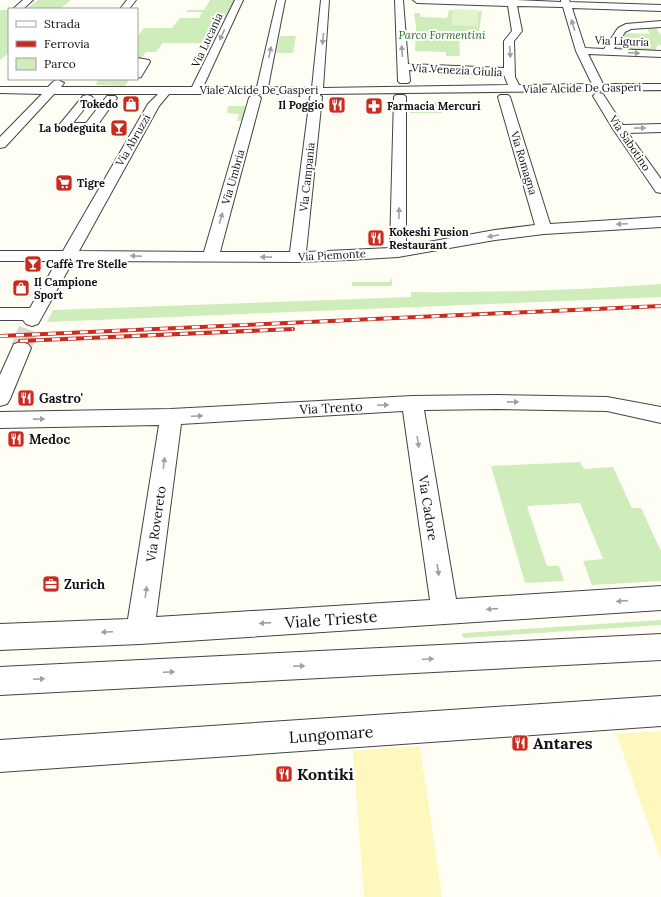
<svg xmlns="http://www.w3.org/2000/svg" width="661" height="897" viewBox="0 0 661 897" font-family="Lora,serif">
<rect width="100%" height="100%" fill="#fffef4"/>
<path fill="#cfedba" d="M38 0H71L60 9H26Z
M210 0H235L225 19 222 20 219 26H214L207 43H163L156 52H146L141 59H137V37L144 28H172L180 18H199L202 12H186L188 10H204Z
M1 10H9V53L0 60V11Z
M449 10 482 11 479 32H459L460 56H446V52L415 51 416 27 414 13H420L421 17 447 18Z
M646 27 656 28 661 35V45H658L654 52 610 50 624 33 650 34Z
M280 36H296L293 53H276Z
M99 79 129 80 125 86 95 85Z
M661 89V92L578 93 576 90Z
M546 90 544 93 325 95 324 93Z
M442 102V113H410V103Z
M228 106H249L245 120 237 121 239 114 227 113Z
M392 278V286H352V282H389Z
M661 284V297L47 322 53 310 411 297V292C494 293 578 290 661 284Z
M580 462 584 469 613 467 632 508H641L661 551V581L592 585 583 561 603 559 580 503 527 506 547 566H559L564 581 525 583 491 466Z
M661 620V625L464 638 462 636 463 633Z"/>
<path fill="#fef7be" d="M661 731V859L616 734Z
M420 746 442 897H364L353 751Z"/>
<path fill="#e1f4cd" d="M453 9 478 10V26L451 25Z"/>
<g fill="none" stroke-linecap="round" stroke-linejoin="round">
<path stroke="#dbdad2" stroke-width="20" stroke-dasharray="20 10" stroke-linecap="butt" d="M21 348 32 320"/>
<g stroke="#444" stroke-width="2">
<path id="minor" d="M23 0H33L23 9H13Z
M127 0H136L129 9H120Z
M235 0H243L203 87H257L277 0H285L268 87 312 88 321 0H329L323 88 508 85 504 75 409 70 410 81 408 83H400L398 81 395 0H403L408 64 504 68V41L512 31 508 6 417 3 413 0H516L561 2V0H569L570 2 661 5V11L572 8 585 48 604 49 618 28 626 24 661 21V27L631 29 625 32 614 49 661 51V57L588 54 603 84H661V90L319 94 322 97 306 252 390 248 394 97 396 95H404L406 97V246L495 230 535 225 498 97 500 95H508L510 97 550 224 661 217V227L544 234 495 240 398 257 348 260 297 262 73 261 38 324 32 326 26 324 23 320H0V308H30L57 261H0V251H63L148 104 158 94H54L5 147 0 148V137L42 94 0 93V87H48L54 81 58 80 64 83 61 87H192ZM517 6 563 7 576 51 592 84 519 85 515 77 514 41 522 31ZM169 94H313L310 97 290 252H220L261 98 259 96H251L249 98 204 252 79 251 159 106Z
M137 58 149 60 150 62 141 77 137 78 138 64H137Z
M599 93 603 94 623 125 661 124V132L628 133 661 179V193L656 192 613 129 593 96 595 94Z
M87 95 91 96 93 98 73 123H86L107 96H115L117 98 94 130H60L58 127 60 124 83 96Z
M21 342 28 344 31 348 10 399 7 404 0 406V375L14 344Z
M497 395 607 397 661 407V423L607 411 497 409 424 410 456 599 661 586V610L140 644 0 650V624L128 619 159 425 0 428V412L171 409 412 396ZM403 411 430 600 156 617 181 424Z
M661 634V660L0 695V667Z
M661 696V726L0 772V740Z"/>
</g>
<use href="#minor" fill="#fff" fill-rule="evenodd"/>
<g stroke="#cb2b1f" stroke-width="4">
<path id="rail" d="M0 336 661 306
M20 341 293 329"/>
</g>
<use href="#rail" stroke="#fff" stroke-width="2.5" stroke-dasharray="8" stroke-linecap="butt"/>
</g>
<defs><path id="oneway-solid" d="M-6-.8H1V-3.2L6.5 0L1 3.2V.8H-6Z"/></defs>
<g fill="#a0a0a0">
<use href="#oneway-solid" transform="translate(573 25) rotate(-107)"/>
<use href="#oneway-solid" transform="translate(222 35) rotate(115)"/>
<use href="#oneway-solid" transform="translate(323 39) rotate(96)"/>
<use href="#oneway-solid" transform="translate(402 51) rotate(-94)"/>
<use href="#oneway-solid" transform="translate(270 52) rotate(-78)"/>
<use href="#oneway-solid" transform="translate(510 52) rotate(86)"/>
<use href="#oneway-solid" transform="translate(634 53) rotate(2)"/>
<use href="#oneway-solid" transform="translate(640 128) rotate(-1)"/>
<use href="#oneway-solid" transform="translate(399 213) rotate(-89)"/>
<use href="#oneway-solid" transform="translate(221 218) rotate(-74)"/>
<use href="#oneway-solid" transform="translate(622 224) rotate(177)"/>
<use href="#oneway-solid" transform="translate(493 236) rotate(171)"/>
<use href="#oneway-solid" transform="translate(136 256) rotate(-178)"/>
<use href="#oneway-solid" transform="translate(266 257) rotate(-179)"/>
<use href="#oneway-solid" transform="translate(513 402) rotate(1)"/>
<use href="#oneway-solid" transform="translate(383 405) rotate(-3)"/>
<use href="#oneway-solid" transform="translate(197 416) rotate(-3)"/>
<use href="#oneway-solid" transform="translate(39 419) rotate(-1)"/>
<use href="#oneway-solid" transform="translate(418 442) rotate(81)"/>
<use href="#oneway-solid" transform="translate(164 463) rotate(-82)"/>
<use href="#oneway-solid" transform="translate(438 570) rotate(81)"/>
<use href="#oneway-solid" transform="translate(146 592) rotate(-82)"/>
<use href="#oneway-solid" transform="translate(622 601) rotate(176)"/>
<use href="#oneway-solid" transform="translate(492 609) rotate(176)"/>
<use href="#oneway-solid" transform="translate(265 623) rotate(176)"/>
<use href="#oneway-solid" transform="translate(107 632) rotate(178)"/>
<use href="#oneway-solid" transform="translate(428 659) rotate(-3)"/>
<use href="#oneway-solid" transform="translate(299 666) rotate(-3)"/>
<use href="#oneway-solid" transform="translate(169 672) rotate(-3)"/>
<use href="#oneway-solid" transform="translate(39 679) rotate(-3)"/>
</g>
<defs>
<g id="shop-square" transform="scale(0.9)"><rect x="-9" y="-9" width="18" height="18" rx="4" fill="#cb2b1f" stroke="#fff"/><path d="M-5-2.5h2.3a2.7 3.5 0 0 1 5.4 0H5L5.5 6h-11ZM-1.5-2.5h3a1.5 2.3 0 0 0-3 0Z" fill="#fff"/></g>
<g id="restaurant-square" transform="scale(0.9)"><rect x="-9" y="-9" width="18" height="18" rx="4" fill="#cb2b1f" stroke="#fff"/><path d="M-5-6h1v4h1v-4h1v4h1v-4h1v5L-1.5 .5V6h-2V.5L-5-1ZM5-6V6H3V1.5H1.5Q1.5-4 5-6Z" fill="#fff"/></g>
<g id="pharmacy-square" transform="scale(0.9)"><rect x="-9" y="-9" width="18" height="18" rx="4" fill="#cb2b1f" stroke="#fff"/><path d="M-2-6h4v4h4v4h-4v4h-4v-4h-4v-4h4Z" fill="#fff"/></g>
<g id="bar-square" transform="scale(0.9)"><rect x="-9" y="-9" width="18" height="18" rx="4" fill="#cb2b1f" stroke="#fff"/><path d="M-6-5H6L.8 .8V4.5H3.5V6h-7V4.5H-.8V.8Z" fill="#fff"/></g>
<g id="supermarket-square" transform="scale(0.9)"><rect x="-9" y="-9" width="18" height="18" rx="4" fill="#cb2b1f" stroke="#fff"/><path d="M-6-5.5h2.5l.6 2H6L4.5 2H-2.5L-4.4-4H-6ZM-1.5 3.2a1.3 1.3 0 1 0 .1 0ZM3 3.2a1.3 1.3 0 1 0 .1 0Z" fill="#fff"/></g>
<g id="office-square" transform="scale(0.9)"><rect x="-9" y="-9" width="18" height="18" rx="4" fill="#cb2b1f" stroke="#fff"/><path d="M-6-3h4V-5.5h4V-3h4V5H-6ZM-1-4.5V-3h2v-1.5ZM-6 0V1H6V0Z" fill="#fff"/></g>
</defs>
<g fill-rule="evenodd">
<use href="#shop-square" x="131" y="104"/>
<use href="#restaurant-square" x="337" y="105"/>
<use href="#pharmacy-square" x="374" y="106"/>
<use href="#bar-square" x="119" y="128"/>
<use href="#supermarket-square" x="64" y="183"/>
<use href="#restaurant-square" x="376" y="238"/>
<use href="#bar-square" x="33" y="264"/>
<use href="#shop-square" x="21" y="288"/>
<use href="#restaurant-square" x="26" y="398"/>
<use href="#restaurant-square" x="16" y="439"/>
<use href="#office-square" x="51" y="584"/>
<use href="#restaurant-square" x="520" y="743"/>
<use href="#restaurant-square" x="284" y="774"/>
</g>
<g text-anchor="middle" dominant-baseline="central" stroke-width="4" stroke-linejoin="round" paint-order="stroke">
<g font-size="11" font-style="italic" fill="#236e1b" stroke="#fff">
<text x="442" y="35">Parco Formentini</text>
</g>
<g font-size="11" fill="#111" stroke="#fff">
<text transform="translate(207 40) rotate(-65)">Via Lucania</text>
<text transform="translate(622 41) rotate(2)">Via Liguria</text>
<text transform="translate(457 70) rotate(3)">Via Venezia Giulia</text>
<text transform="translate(582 88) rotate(-1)">Viale Alcide De Gasperi</text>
<text x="259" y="90">Viale Alcide De Gasperi</text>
<text transform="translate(133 140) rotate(-60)">Via Abruzzi</text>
<text transform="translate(630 143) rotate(56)">Via Sabotino</text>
<text transform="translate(524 163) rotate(73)">Via Romagna</text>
<text transform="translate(233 177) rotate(-74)">Via Umbria</text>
<text transform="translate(307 177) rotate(-84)">Via Campania</text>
<text transform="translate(332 255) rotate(-3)">Via Piemonte</text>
</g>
<g font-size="11" font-weight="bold" fill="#111" stroke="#fff" text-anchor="start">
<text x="118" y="104" text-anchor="end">Tokedo</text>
<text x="324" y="105" text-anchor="end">Il Poggio</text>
<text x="387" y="106">Farmacia Mercuri</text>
<text x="106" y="128" text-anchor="end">La bodeguita</text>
<text x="77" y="183">Tigre</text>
<text x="389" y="232">Kokeshi Fusion<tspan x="389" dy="13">Restaurant</tspan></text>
<text x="46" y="264">Caffè Tre Stelle</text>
<text x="34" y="282">Il Campione<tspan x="34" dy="13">Sport</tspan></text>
</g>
<g font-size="13" font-weight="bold" fill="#111" stroke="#fff" text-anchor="start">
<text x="39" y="398">Gastro'</text>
<text x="29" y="439">Medoc</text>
<text x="64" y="584">Zurich</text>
</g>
<g font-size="13" fill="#111" stroke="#fff">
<text transform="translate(331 408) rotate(-3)">Via Trento</text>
<text transform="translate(428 508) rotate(81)">Via Cadore</text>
<text transform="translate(156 524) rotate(-82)">Via Rovereto</text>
</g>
<g font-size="16" fill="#111" stroke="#fff">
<text transform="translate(331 619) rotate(-4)">Viale Trieste</text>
<text transform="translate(331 734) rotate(-4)">Lungomare</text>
</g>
<g font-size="16" font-weight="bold" fill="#111" stroke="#fff" text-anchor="start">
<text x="533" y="743">Antares</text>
<text x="297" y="774">Kontiki</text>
</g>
</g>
<rect x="8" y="8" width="130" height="72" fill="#ffffff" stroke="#a0a0a0"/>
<rect x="16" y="21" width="20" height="6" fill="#ffffff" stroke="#a0a0a0"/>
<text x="44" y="28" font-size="12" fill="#111111">Strada</text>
<rect x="16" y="41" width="20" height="6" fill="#cb2b1f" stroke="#a0a0a0"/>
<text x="44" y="48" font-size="12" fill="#111111">Ferrovia</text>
<rect x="16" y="58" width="20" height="12" fill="#cfedba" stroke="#a0a0a0"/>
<text x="44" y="68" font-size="12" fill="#111111">Parco</text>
</svg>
